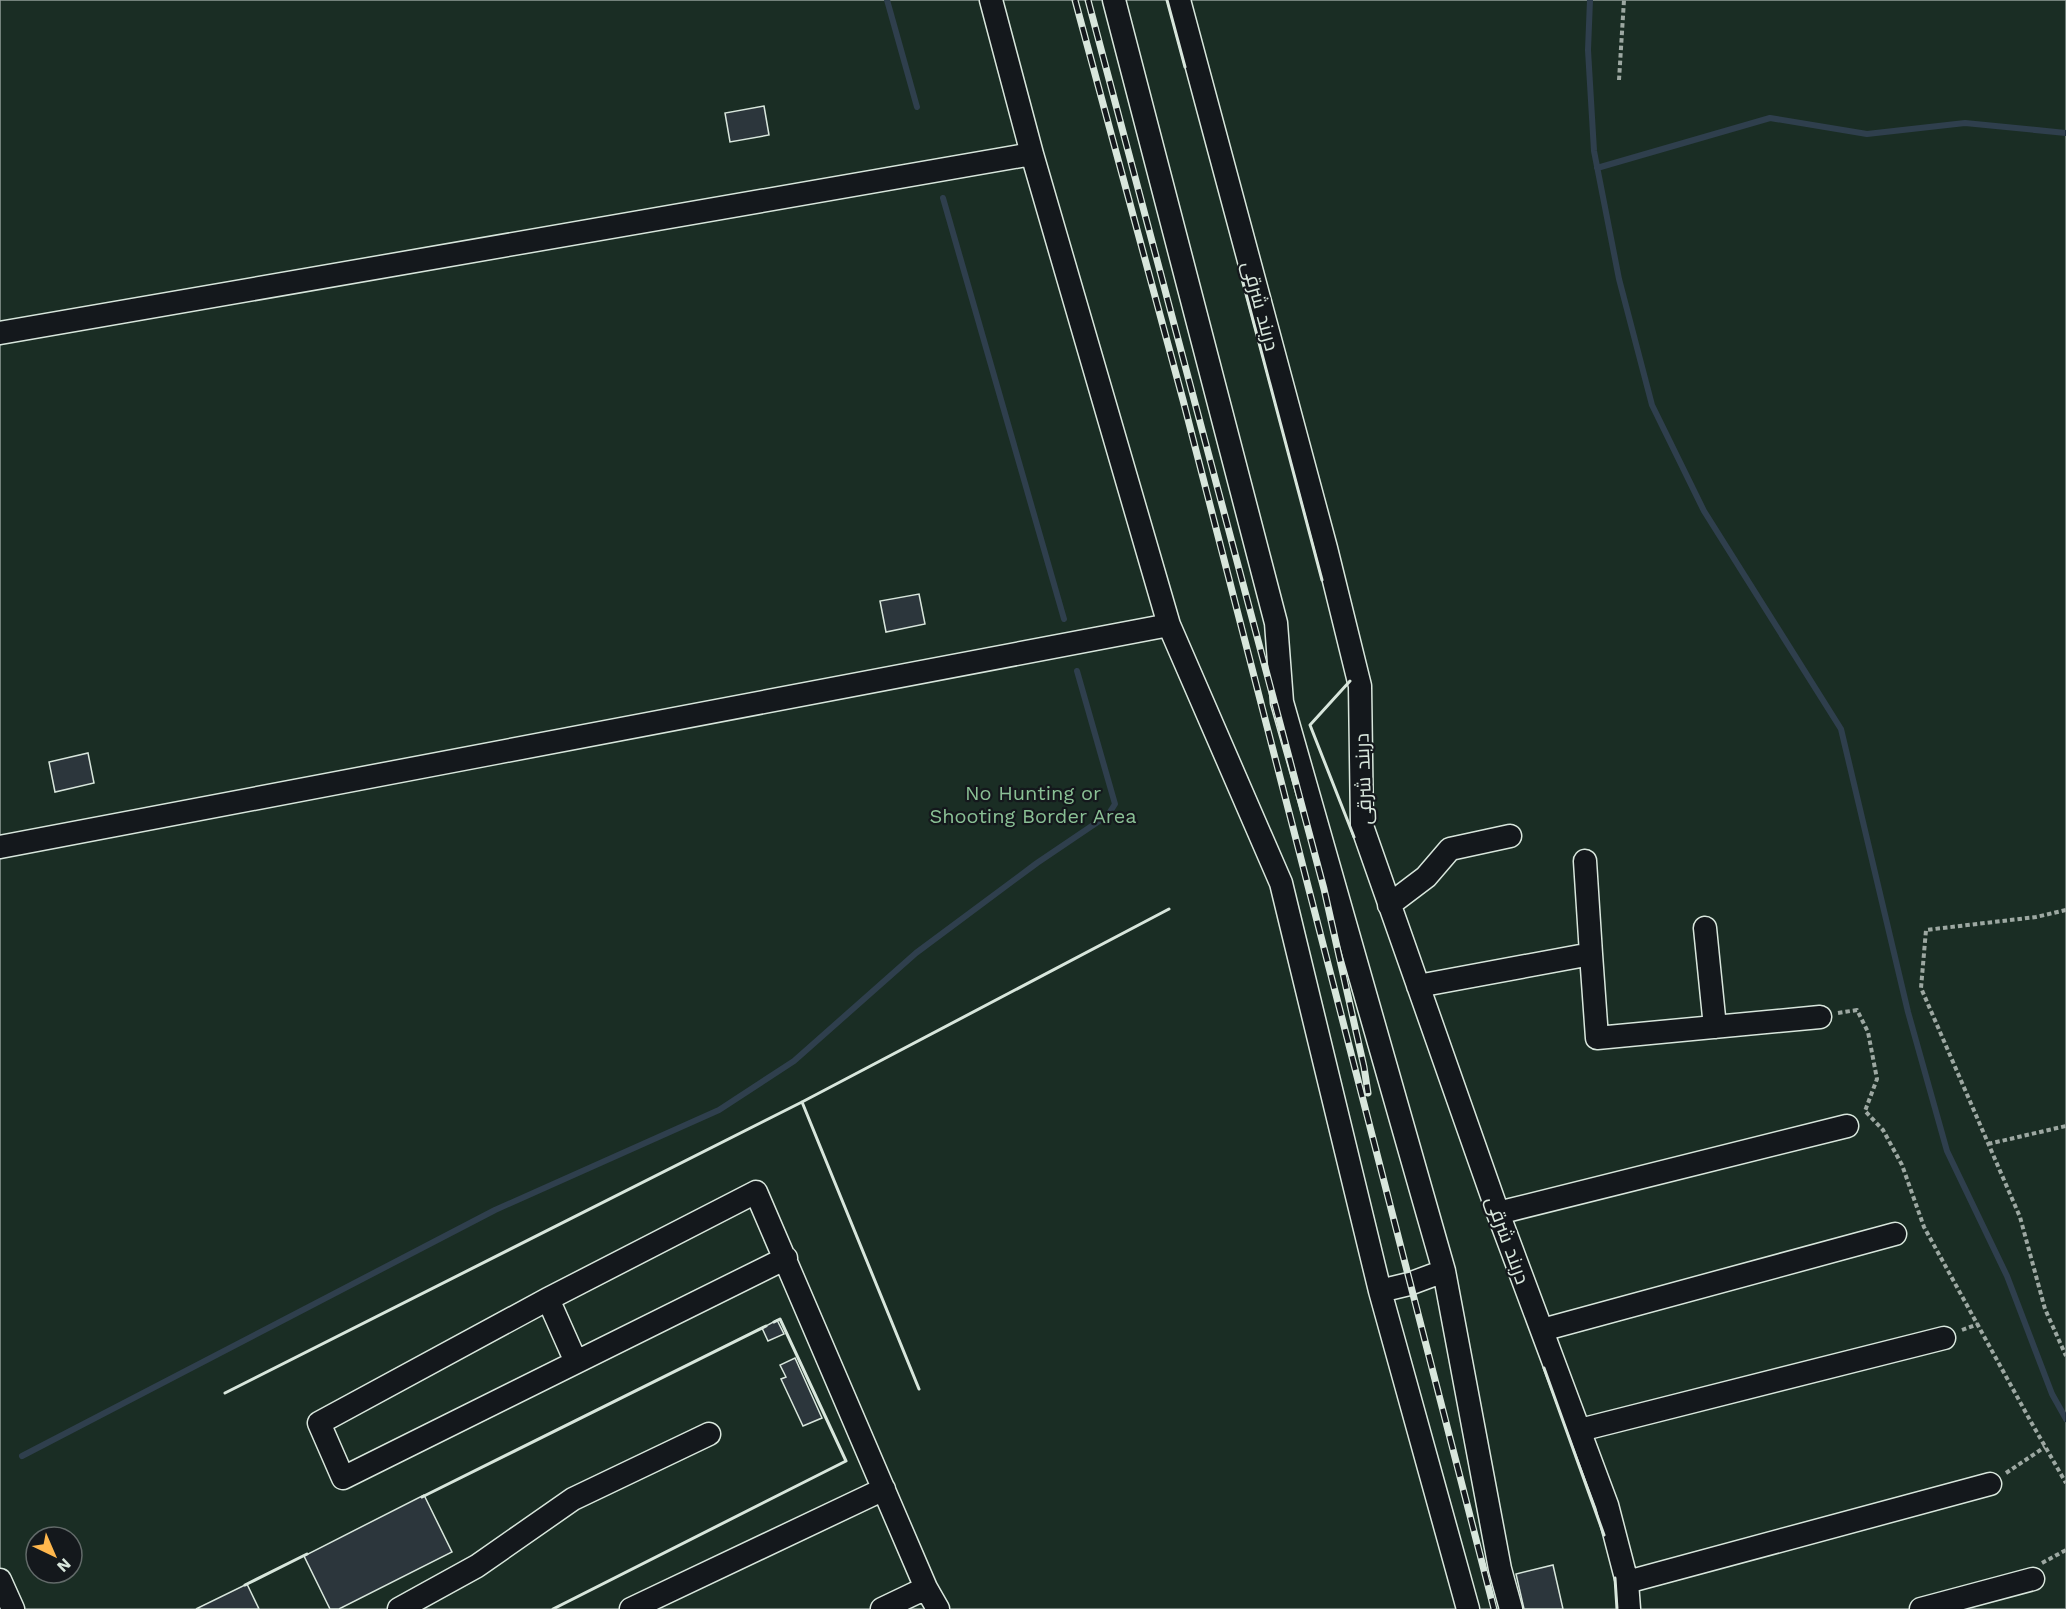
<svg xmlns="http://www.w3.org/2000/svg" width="2066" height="1609" viewBox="0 0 2066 1609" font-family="'Work Sans',Cairo,sans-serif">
<rect width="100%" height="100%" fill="#14181c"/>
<path fill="#1a2d24" stroke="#939e99" stroke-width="1.5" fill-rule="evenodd" d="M0 0H2066V1609H0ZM36 1537H72V1573H36Z"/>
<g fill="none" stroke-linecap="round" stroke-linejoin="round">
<path stroke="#2f3f4d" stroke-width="6" d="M887 0 917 107
M1590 0 1588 50 1594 151 1619 279 1652 405 1704 511 1841 729 1908 1012 1947 1151 2007 1276 2052 1394 2066 1419
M1597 168 1770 118 1867 134 1965 123 2066 133
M943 198 1064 619
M22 1456 495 1210 719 1110 794 1061 916 953 1037 863 1108 815 1115 804 1077 671"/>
</g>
<path fill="#2c363c" stroke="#d8e6dc" stroke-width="1.5" d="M764 106 769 135 730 142 725 113Z
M919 594 925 624 886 632 880 601Z
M88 753 94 783 55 792 49 762Z
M777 1320 784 1334 768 1341 762 1328Z
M795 1358 822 1418 803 1426 781 1379 786 1377 780 1365Z
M424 1495 452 1552 339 1609H330L304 1556Z
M1553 1565 1563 1609H1524L1516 1574Z
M247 1584 259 1609H196Z"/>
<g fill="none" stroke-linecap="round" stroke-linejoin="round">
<g stroke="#d8e6dc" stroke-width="25">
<path id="minor" d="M1114 0 1276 623 1282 702 1444 1271 1500 1569 1511 1609
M1179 0 1326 548 1360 686 1362 826 1498 1213 1607 1505 1627 1582 1629 1609
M0 333 1032 154 991 0
M1169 625 1281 883 1380 1291 1468 1609
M0 847 1169 625 1032 154
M1585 861 1591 954
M1389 905 1426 877 1450 849 1510 836
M1705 928 1715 1027
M1418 986 1591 954 1597 1038 1820 1017
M1498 1213 1847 1126
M786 1258 343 1478 319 1423 548 1299 756 1192 926 1588 938 1609
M1380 1291 1409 1284 1444 1271
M548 1299 576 1362
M1542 1330 1895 1234
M1580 1430 1944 1338
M0 1580 13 1609
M1627 1582 1990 1484
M399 1609 477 1566 573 1499 709 1434
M631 1609 884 1489
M882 1609 926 1588
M1921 1609 2033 1579"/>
</g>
<path stroke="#9da8a2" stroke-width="4" stroke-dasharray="4.5 3" stroke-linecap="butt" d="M1619 80 1624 0
M2066 910 2036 917 1926 930 1921 988 2020 1217 2045 1309 2066 1356
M1838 1013 1857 1010 1868 1032 1877 1079 1865 1111 1883 1130 1902 1165 1924 1227 2031 1422 2066 1483
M1988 1144 2066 1126
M1962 1330 1978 1324
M2006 1473 2045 1447
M2042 1563 2066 1550"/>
<use href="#minor" stroke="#14181c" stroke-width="22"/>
<g stroke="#d8e6dc" stroke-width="7">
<path id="rail" d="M1075 0 1183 400 1494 1609
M1088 0 1324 889 1364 1067 1368 1093"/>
</g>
<use href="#rail" stroke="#14181c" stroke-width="4.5" stroke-dasharray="14" stroke-linecap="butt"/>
<path stroke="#d8e6dc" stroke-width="3" d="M1167 0 1185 67
M1241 275 1322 580
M1350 681 1310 725 1354 837
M802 1102 919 1389
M1544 1368 1604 1535
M225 1393 802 1102 1169 909
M422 1497 766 1326
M1615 1578 1617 1609
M245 1585 307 1554
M553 1609 846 1461 780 1319 774 1322"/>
</g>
<g text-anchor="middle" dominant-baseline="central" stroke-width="4.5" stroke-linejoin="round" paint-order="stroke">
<g font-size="20" fill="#d8e6dc" stroke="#14181c">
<text transform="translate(1261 306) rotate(75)">دربند شرقی</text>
<text transform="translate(1363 779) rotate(-92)">دربند شرقی</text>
<text transform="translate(1508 1240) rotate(70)">دربند شرقی</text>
</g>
<g font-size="20" fill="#8ac095" stroke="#14181c">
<text x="1033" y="793">No Hunting or<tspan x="1033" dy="23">Shooting Border Area</tspan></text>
</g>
</g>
<g transform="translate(54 1555) rotate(136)"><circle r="28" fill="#14181c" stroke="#626a69" stroke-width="1.5"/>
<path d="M0-4.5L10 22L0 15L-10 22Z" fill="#ffb74d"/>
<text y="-9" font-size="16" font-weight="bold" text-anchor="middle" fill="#d8e6dc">N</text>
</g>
</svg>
